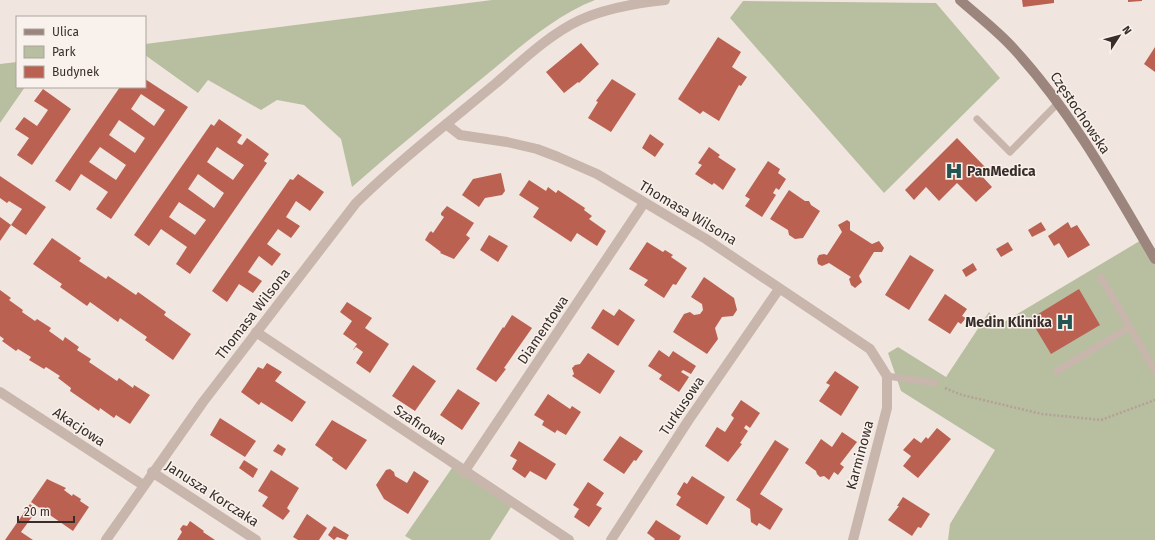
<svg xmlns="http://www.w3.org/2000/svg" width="1155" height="540" viewBox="0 0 1155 540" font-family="'Fira Sans',sans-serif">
<rect width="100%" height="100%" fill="#f1e6df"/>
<path fill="#b8bfa0" d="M492 0H595C554 16 519 48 485 76 440 113 395 149 352 187L341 139 304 105 277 100 261 110 208 80 198 93 145 55V44Z
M743 1 936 3 1000 78 884 193 730 18Z
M17 62V87H25L0 123V64Z
M1143 239 1155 259V540H948L950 524 995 450 901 391 888 353 898 347 946 377 989 312 999 325Z
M454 465 513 504 490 540H412L405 536Z"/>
<path fill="#bb6152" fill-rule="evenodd" d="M1022 0H1054V3L1023 7Z
M1128 0H1142V1L1128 2Z
M718 37 741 52 732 67 747 77 741 86 739 85 719 121 703 111 700 114 678 99Z
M581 43 599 64 579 83 578 82 564 93 546 72Z
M1155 47V72L1144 64Z
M145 79 188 107 111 219 96 209 108 192 81 174 70 191 55 181 120 87H145ZM141 94 165 110 154 126 131 109ZM119 120 145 138 135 153 109 135ZM100 147 126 165 116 180 89 162Z
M612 79 636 94 611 132 588 118 598 102 596 101Z
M43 89 71 109 32 165 17 155 29 138 15 129 24 117 37 126 48 110 34 101Z
M219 119 242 135 237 142 239 144 242 145 247 138 269 154 264 161 267 163 190 274 176 264 187 247 161 229 149 246 134 235 211 124 214 126ZM217 147 244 165 233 180 207 162ZM198 174 224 193 214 208 188 189ZM179 202 206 220 195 235 169 217Z
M650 134 664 144 655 157 642 148Z
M957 138 986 168 980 174 992 187 976 202 957 183 939 201 926 187 914 200 905 190Z
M709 147 720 155 718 157 736 169 723 190 714 183 712 185 695 174 702 165 698 163Z
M768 161 780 169 778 173 786 179 779 190 776 188 773 193 776 195 762 217 745 206 750 199 745 196Z
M501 173 505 191 502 195 485 198 479 207 462 195 473 179Z
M298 174 324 192 310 211 296 201 286 217 300 226 291 238 278 229 267 244 281 254 272 266 259 256 248 272 262 281 253 293 239 284 227 302 212 291 290 179 293 180Z
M0 176 46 207 26 235 11 225 22 209 9 201 7 203 0 198Z
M529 180 546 191 548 187 556 193 558 190 585 208 584 210 592 216 589 219 606 231 597 246 577 233 571 242 533 217 539 208 519 195Z
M789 190 805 201H809L811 205 820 211 803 238 795 239 789 235 788 230 770 219Z
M447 206 474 223 466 235 470 238 454 259 440 253 441 252 425 240 429 233 431 231 433 233 444 217 441 215V213Z
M0 217 11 225 0 241Z
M847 220 850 222V230L872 244 879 241 884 248 882 252H874L859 276 862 282 855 288 851 285 849 279 851 277 829 263 822 266 818 264 817 259 819 255 824 254 827 255 842 232 838 225Z
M1041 222 1046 230 1032 237 1028 230Z
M1068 222 1071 228 1077 225 1090 245 1068 258 1059 243 1054 246 1048 236Z
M489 235 508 246 498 262 480 250Z
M52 238 81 258 79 261 106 279 108 276 136 295 138 292 166 312 164 315 191 334 173 360 145 340 147 337 120 318 118 322 90 302 87 306 60 287 62 284 33 264Z
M647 242 663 252 665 250 673 255 671 257 687 268 676 285 673 284 664 298 644 285 648 280 629 269Z
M1008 242 1013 250 1001 257 996 249Z
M910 255 934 270 909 310 885 295Z
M973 263 977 270 966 277 962 270Z
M704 277 734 298 737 310 733 316 722 317 715 328 718 339 707 354 673 332 684 314 690 312 694 315 700 314 703 310 702 304 691 297Z
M1079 289 1100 325 1051 354 1030 319Z
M0 290 11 298 9 300 23 310 22 312 35 321 37 319 51 328 49 331 63 341 65 337 79 347 77 350 91 359 89 362 117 381 119 378 133 388 134 385 150 395 130 424 116 415 114 418 100 408 99 411 70 391 71 388 58 378 60 376 46 367 44 369 29 360 31 357 18 349 16 351 2 341 4 339 0 336Z
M945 294 967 309 962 316 966 318 961 324 958 322 950 334 928 320Z
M347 302 372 318 365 328 389 344 370 373 356 363 363 352 356 347 353 350 357 344 343 334 352 321 340 312Z
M603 309 614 316 619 309 635 320 618 346 591 328Z
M512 315 532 328 504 368 506 369 496 382 476 369 503 327 504 328Z
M659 350 669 357 673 351 696 366 691 374 683 370 681 372 689 377 679 392 659 379 662 375 648 366Z
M588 353 615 371 600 394 572 376 574 374 572 368 575 365 580 364Z
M267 363 282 372 275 381 306 402 292 422 261 402 259 405 241 392 258 367 263 369Z
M413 365 436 381 415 411 392 396Z
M835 371 859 387 841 416 819 401 830 385 826 383Z
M458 389 480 403 462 430 440 415Z
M548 394 570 409 572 406 581 412 566 435 557 430 555 433 542 425 544 421 534 415Z
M741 400 760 413 750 428 746 425 744 428 748 431 740 443 742 444 728 462 705 446 717 427 725 432 734 418 731 415Z
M220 418 256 441 245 457 210 435Z
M332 420 367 440 346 470 332 460 333 458 315 445Z
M937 428 951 439 918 478 903 466 911 456 903 450 914 438 921 443 926 437 928 439Z
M842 432 857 442 840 464 844 467 838 475 834 472 829 480 824 476 820 477 817 474 816 471 805 463 821 439 832 447Z
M620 436 643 451 636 461 634 460 624 474 603 460Z
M775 440 789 449 760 494 783 509 770 530 759 523 757 526 751 522 750 509 736 500Z
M519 441 556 464 546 480 530 471 525 478 512 469 517 460 510 456Z
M278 444 286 449 282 456 273 451Z
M244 460 258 469 253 478 239 468Z
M390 469 394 472 395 476 407 483 414 471 429 481 408 514 384 499 376 485 386 470Z
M271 470 299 488 287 508 290 511 283 520 262 506 268 497 258 491Z
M692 476 725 497 707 525 676 505 681 497 677 494 684 482 687 484Z
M47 479 66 488 64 490 72 496 73 494 81 499 80 501 89 507 73 531 31 502Z
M588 482 604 493 596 505 602 508 589 527 574 517 579 509 573 505Z
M903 497 930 514 921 528 918 527 912 536 888 520 899 506H897Z
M30 504 37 510 21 532 33 540H5Z
M307 514 327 528 319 540H298L293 537Z
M656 520 681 536 679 540H654L655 539 647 533Z
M190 521 204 531 203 532 215 540H177L182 532 180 529 183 525 187 526Z
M334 526 349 535 346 540 337 537 334 540 328 535Z"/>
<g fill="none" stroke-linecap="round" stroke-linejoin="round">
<path stroke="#b4a096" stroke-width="2.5" stroke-dasharray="2 2" stroke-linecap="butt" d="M945 388 962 395 1042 414 1101 420 1155 400"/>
<path stroke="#c8b6ac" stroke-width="7" d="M977 119 1010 152 1057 104
M1101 277 1155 371
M1057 371 1130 327
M887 376 935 383"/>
<path stroke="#c8b6ac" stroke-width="10" d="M446 124 460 135 507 142 537 149 558 157 597 174 706 239 870 349 887 376V408L853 540
M256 332 569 540
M0 392 143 485
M152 472 256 540
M464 472 644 203
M106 540 203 402 356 203C400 160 448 123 495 84 521 62 548 35 580 20 606 8 637 3 665 0
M611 540 688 421 779 289"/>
<path stroke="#9b857d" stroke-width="10" d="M960 0C978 16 998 31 1014 49 1071 111 1113 187 1155 259"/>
</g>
<defs>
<g id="hospital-bare" transform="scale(1.38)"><path d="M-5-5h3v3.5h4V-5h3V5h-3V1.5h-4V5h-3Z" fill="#235553" stroke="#f9f1eb" stroke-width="2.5" paint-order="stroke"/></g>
</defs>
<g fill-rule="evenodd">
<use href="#hospital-bare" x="954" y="171"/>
<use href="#hospital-bare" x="1065" y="322"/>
</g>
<g text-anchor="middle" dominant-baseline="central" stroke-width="3" stroke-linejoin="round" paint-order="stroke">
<g font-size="14" fill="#372d2a" stroke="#f9f1eb">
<text transform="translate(1080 113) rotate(56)">Częstochowska</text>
<text transform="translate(688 213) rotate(31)">Thomasa Wilsona</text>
<text transform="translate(253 314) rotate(-52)">Thomasa Wilsona</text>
<text transform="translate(543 330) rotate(-56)">Diamentowa</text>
<text transform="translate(682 406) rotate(-56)">Turkusowa</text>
<text transform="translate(420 425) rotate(34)">Szafirowa</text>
<text transform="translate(79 427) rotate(33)">Akacjowa</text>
<text transform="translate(860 455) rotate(-75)">Karminowa</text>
<text transform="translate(212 494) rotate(33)">Janusza Korczaka</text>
</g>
<g font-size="14" font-weight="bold" fill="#372d2a" stroke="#f9f1eb" text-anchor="start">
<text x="967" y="171">PanMedica</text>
<text x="1052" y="322" text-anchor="end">Medin Klinika</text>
</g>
</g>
<rect x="16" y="16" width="130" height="72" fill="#f9f1eb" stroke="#aba39e"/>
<rect x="24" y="29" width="20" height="6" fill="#9b857d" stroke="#aba39e"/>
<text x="52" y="36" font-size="12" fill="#372d2a">Ulica</text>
<rect x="24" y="46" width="20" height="12" fill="#b8bfa0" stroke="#aba39e"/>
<text x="52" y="56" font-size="12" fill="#372d2a">Park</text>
<rect x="24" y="66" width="20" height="12" fill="#bb6152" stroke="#aba39e"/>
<text x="52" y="76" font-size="12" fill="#372d2a">Budynek</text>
<g transform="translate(1119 36) rotate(54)" stroke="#f9f1eb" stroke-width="3" paint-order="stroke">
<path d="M0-3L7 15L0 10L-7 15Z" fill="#372d2a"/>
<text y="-6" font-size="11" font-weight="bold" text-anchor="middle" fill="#372d2a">N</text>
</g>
<path d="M18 516v6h56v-6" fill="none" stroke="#372d2a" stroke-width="2"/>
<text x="24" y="516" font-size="12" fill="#372d2a" stroke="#f9f1eb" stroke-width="3" paint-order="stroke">20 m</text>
</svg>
